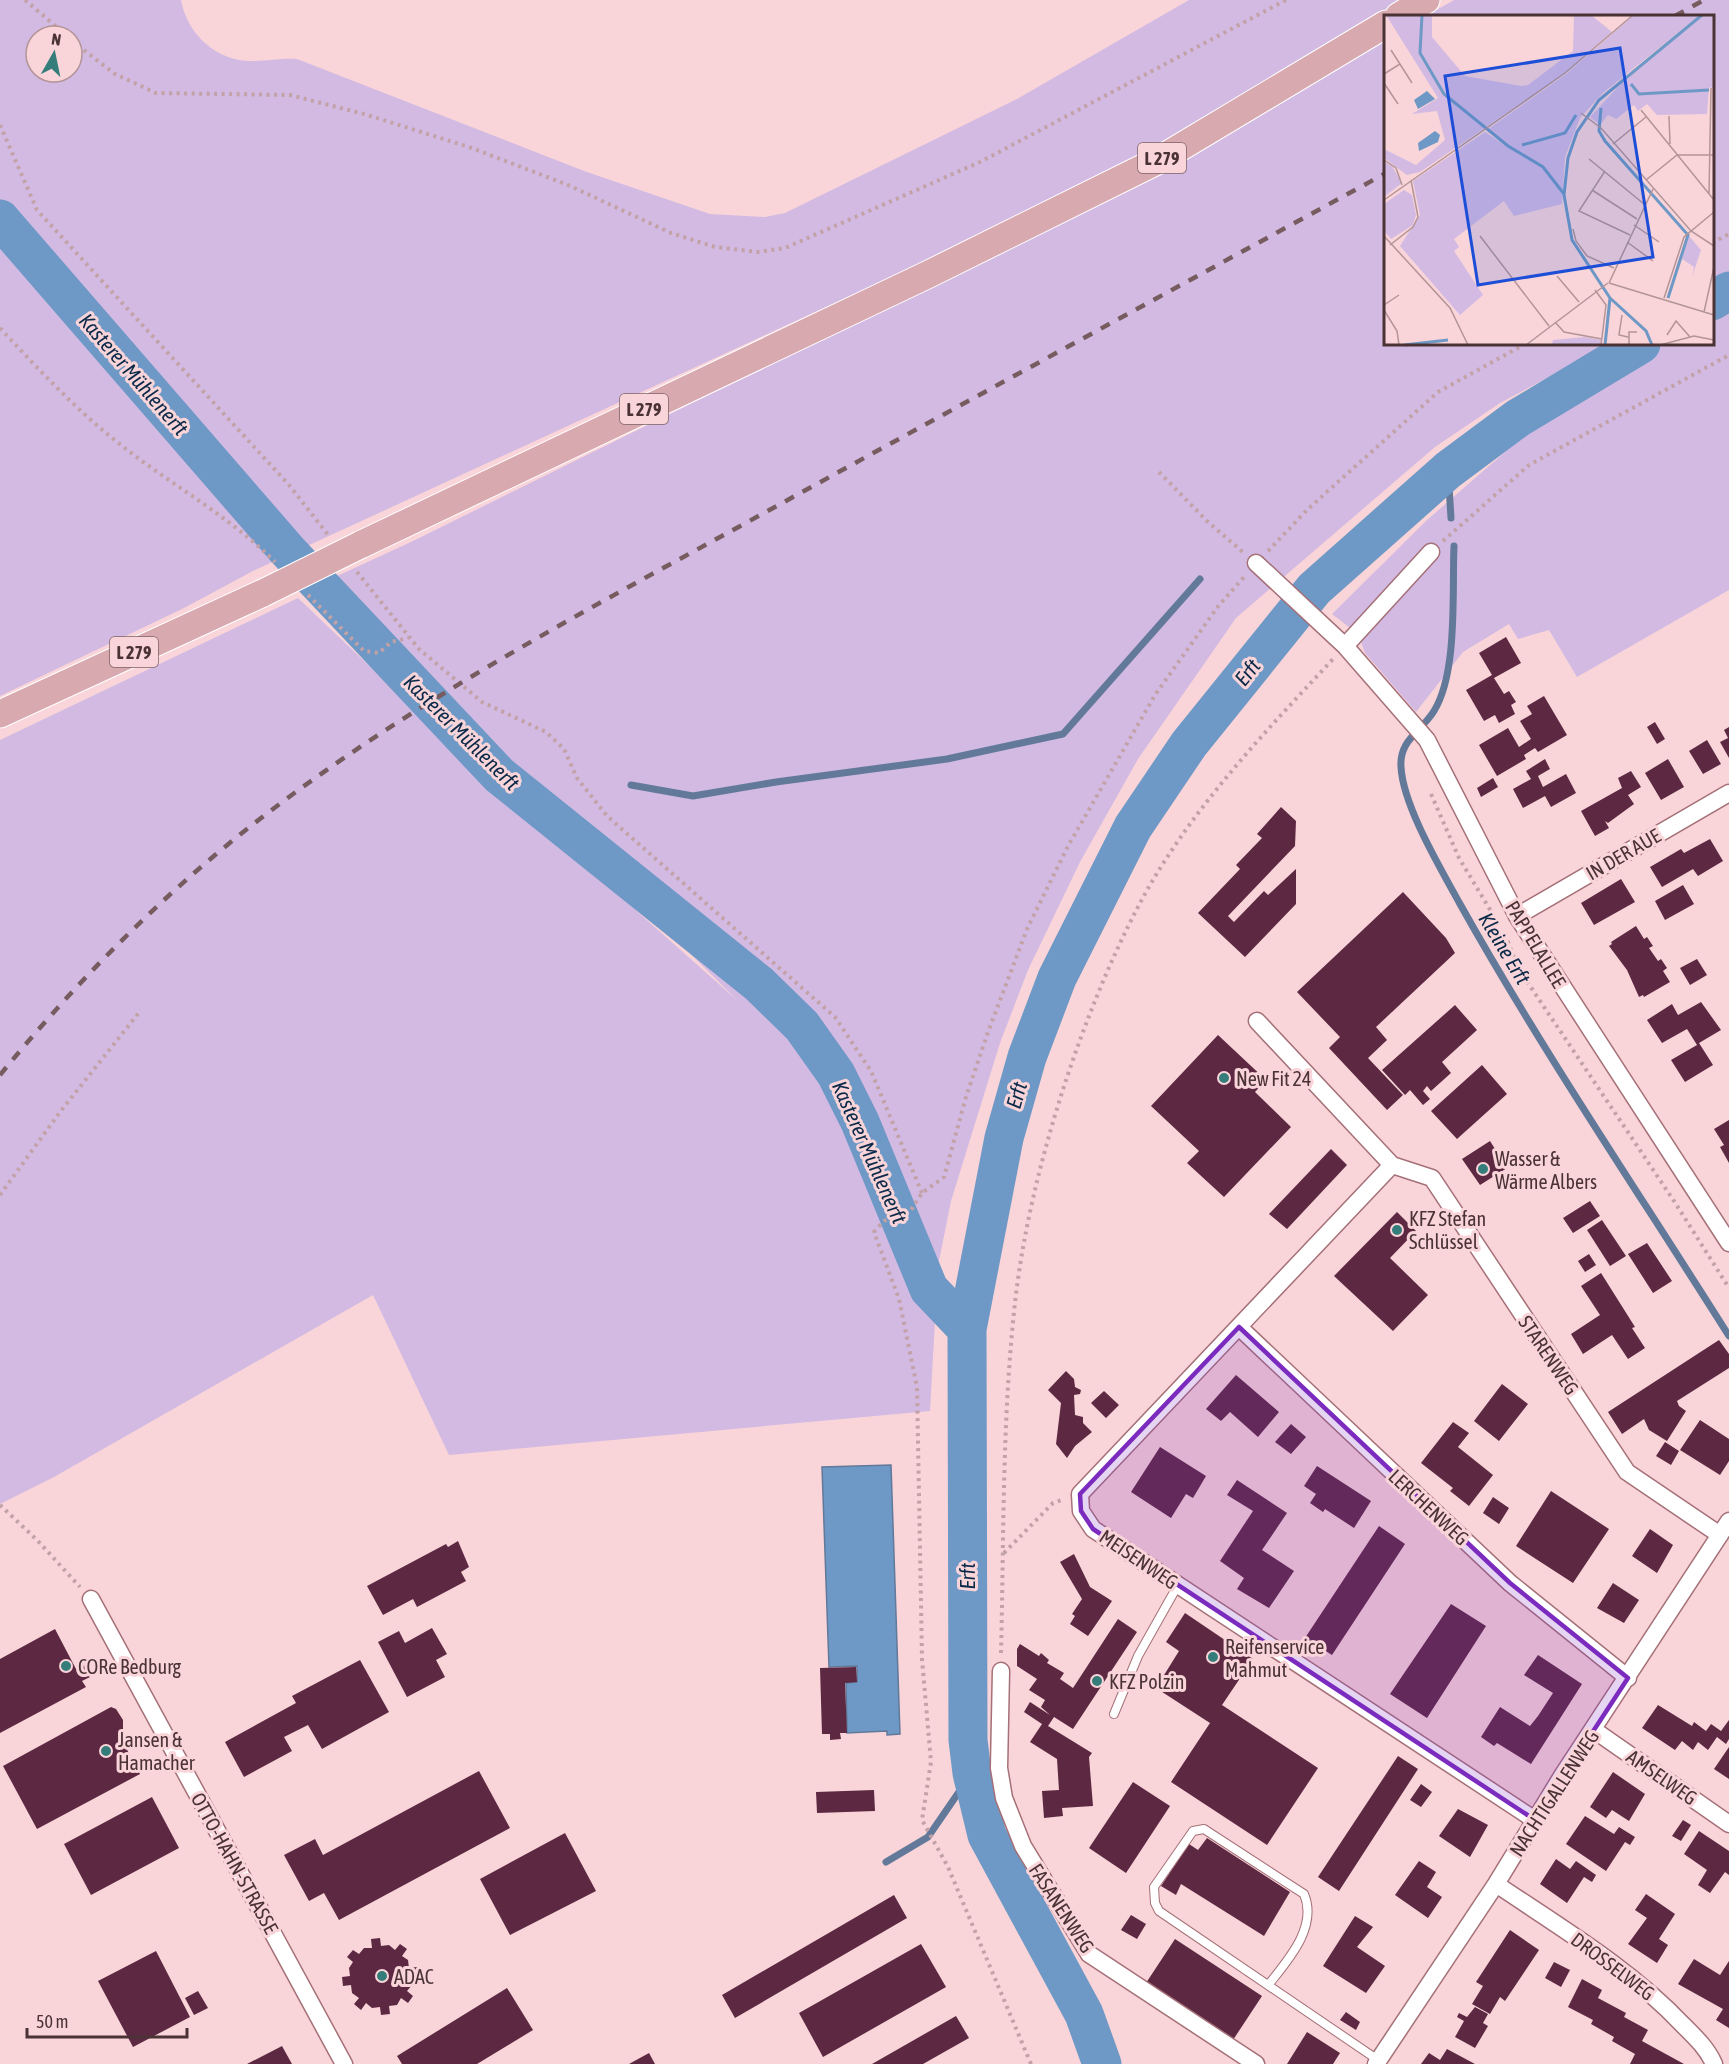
<svg xmlns="http://www.w3.org/2000/svg" width="1729" height="2064" viewBox="0 0 1729 2064" font-family="'Asap Condensed',sans-serif">
<rect width="100%" height="100%" fill="#f9d5d9"/>
<path fill="#d2bae3" fill-rule="evenodd" d="M0 0H181C187 35 219 63 254 61 270 61 281 58 297 59L584 171 710 214 765 217 785 213 1017 99 1189 0H1405L1160 153 253 571 184 608 0 696ZM36 36H72V72H36Z
M1454 0H1729V280L1713 289 1712 16H1426Z
M1385 40 1386 344H1611L1500 403 1435 447 1236 618 1138 759 1080 862 1028 970 1000 1043 951 1201 938 1266 930 1411 449 1455 373 1295 54 1477 0 1504V740L298 598 487 778 738 1001 503 768 324 582 411 542 1166 169Z
M1729 302V590L1577 677 1549 630 1518 639 1509 624 1463 652 1416 712 1365 653 1358 634 1332 614 1427 520 1527 433 1665 344H1712L1713 312Z"/>
<path fill="#6e98c5" stroke="#63799a" stroke-width="1.5" d="M891 1465 900 1734 887 1735V1731L847 1733 846 1683 857 1682V1666L829 1667 822 1467Z"/>
<g fill="none" stroke-linecap="round" stroke-linejoin="round">
<path stroke="#63799a" stroke-width="7" d="M1448 470 1451 518
M1454 546C1452 592 1458 672 1434 711 1421 732 1399 740 1401 767 1403 806 1441 869 1460 904 1543 1052 1639 1193 1729 1336
M631 785 693 796 776 782 947 759 1063 734 1200 579
M886 1862 928 1837 972 1773"/>
<path stroke="#6e98c5" stroke-width="39" d="M0 219 287 550 499 775 759 984 802 1026 836 1074 860 1122 929 1289 967 1329
M1712 301 1729 291
M1102 2064 1084 2014 987 1835 972 1773 968 1740 967 1329 1004 1138 1027 1057 1057 978 1133 827 1189 744 1314 589 1448 470 1518 418 1641 344"/>
</g>
<path fill="#5c2842" d="M1506 637 1521 663 1494 678 1504 694 1509 691 1516 702 1511 705 1515 714 1499 723 1495 715 1484 721 1466 690 1492 675 1479 653Z
M1544 696 1567 735 1538 752 1535 748 1524 755 1526 759 1497 776 1479 745 1508 728 1519 747 1531 739 1520 721 1532 714 1527 706Z
M1655 722 1665 739 1657 744 1647 727Z
M1729 727V758L1720 742 1728 738 1724 730Z
M1707 740 1721 764 1703 774 1689 751Z
M1545 759 1550 769 1538 776 1543 787 1566 774 1576 793 1551 807 1545 796 1523 808 1513 789 1531 779 1526 771Z
M1668 759 1684 787 1661 800 1645 773Z
M1631 771 1641 787 1628 795 1634 804 1608 823 1605 821 1609 828 1595 836 1581 811 1622 788 1618 778Z
M1493 778 1498 787 1481 797 1477 788Z
M1281 807 1296 821 1295 846 1228 916 1234 922 1264 891 1268 895 1296 869V904L1245 957 1198 913 1240 869 1236 865 1262 838 1257 834Z
M1710 839 1723 861 1698 876 1693 869 1662 887 1650 867 1681 849 1684 853Z
M1621 879 1635 902 1594 925 1581 903Z
M1683 885 1694 904 1665 920 1655 901Z
M1403 892 1446 938 1455 953 1376 1027 1387 1040 1368 1058 1403 1095 1387 1110 1329 1048 1340 1037 1297 992Z
M1636 926 1644 939 1647 937 1653 946 1649 948 1658 961 1661 959 1667 968 1663 971 1670 982 1644 997 1643 995 1639 997 1627 970 1609 946 1612 944 1611 942Z
M1697 959 1707 975 1690 985 1680 968Z
M1701 1002 1721 1030 1699 1043 1713 1065 1685 1082 1671 1060 1697 1045 1687 1029 1662 1043 1647 1020 1672 1004 1678 1015Z
M1455 1005 1477 1030 1442 1062 1451 1073 1431 1091 1427 1086 1423 1091 1430 1099 1423 1105 1410 1090 1405 1095 1382 1070Z
M1218 1035 1266 1080 1255 1092 1291 1127 1224 1197 1187 1163 1199 1151 1151 1106Z
M1482 1065 1507 1094 1457 1139 1431 1111Z
M1729 1120V1163L1720 1147 1724 1145 1714 1129Z
M1490 1141 1507 1168 1480 1185 1462 1159Z
M1331 1149 1347 1165 1287 1229 1269 1214Z
M1590 1201 1600 1216 1573 1233 1563 1218Z
M1397 1212 1416 1231 1390 1258 1428 1295 1393 1331 1334 1276Z
M1602 1220 1626 1256 1610 1266 1587 1230Z
M1647 1243 1672 1281 1653 1293 1628 1254Z
M1589 1254 1596 1265 1585 1272 1578 1261Z
M1601 1273 1635 1327 1632 1328 1645 1348 1628 1359 1612 1335 1583 1354 1571 1334 1600 1315 1581 1286Z
M1719 1340 1729 1354V1368L1677 1401 1679 1406 1686 1411 1667 1441 1649 1430 1644 1419 1622 1434 1608 1412Z
M1066 1371 1074 1379 1075 1387 1081 1390 1080 1394 1074 1395 1075 1415 1083 1417V1423L1092 1432 1075 1446 1067 1458 1056 1444 1061 1403 1048 1390Z
M1236 1375 1279 1412 1258 1437 1230 1412 1221 1421 1206 1409Z
M1502 1384 1528 1404 1499 1441 1474 1421Z
M1104 1391 1119 1405 1106 1418 1091 1403Z
M1700 1420 1729 1439V1461L1720 1475 1680 1450Z
M1453 1422 1469 1433 1458 1447 1493 1475 1469 1506 1450 1491 1453 1488 1421 1463Z
M1291 1424 1306 1437 1291 1454 1275 1442Z
M1665 1442 1679 1451 1671 1465 1656 1456Z
M1160 1447 1206 1476 1193 1498 1186 1494 1171 1518 1131 1492Z
M1317 1466 1371 1501 1354 1528 1325 1509 1323 1512 1310 1503 1316 1494 1304 1486Z
M1237 1480 1287 1513 1262 1550 1294 1571 1269 1608 1237 1589 1244 1578 1220 1561 1253 1511 1227 1495Z
M1551 1491 1609 1529 1573 1583 1516 1546Z
M1493 1497 1509 1508 1499 1524 1483 1513Z
M1379 1526 1405 1544 1332 1655 1305 1638Z
M1650 1529 1673 1545 1657 1573 1632 1556Z
M458 1541 469 1567 461 1572 466 1581 417 1607 413 1599 383 1615 367 1586 446 1544 448 1547Z
M1074 1554 1090 1587 1112 1601 1088 1636 1070 1624 1075 1616 1072 1614 1082 1599 1060 1562Z
M1613 1583 1639 1600 1624 1623 1597 1608Z
M1451 1604 1486 1626 1427 1718 1390 1694Z
M1185 1613 1253 1659 1222 1705 1318 1768 1267 1845 1171 1782 1210 1723 1156 1688 1179 1651 1166 1642Z
M1118 1619 1137 1632 1073 1729 1054 1717 1048 1726 1092 1753 1089 1757 1093 1806 1062 1808 1063 1816 1044 1818 1042 1791 1059 1790 1057 1759 1030 1742 1042 1724 1024 1712 1030 1702 1050 1715 1041 1707 1045 1700 1029 1690 1037 1679 1017 1666V1649L1020 1644 1039 1656 1041 1653 1049 1660 1047 1663 1064 1673 1060 1679 1073 1688Z
M432 1628 447 1654 436 1660 445 1677 407 1697 378 1642 399 1631 405 1643Z
M55 1629 76 1669 84 1665 90 1677 82 1681 86 1687 0 1733V1659Z
M1538 1655 1582 1684 1531 1764 1497 1743 1494 1746 1481 1737 1500 1707 1530 1726 1538 1716 1553 1693 1524 1675Z
M360 1660 389 1712 322 1749 308 1725 284 1737 292 1751 244 1777 225 1742 296 1703 292 1696Z
M856 1667 857 1682 845 1683 847 1733H840L841 1739 830 1740V1734H822L820 1668Z
M1658 1705 1692 1726 1694 1722 1706 1731 1711 1724 1721 1731 1729 1720V1739L1726 1744 1717 1737 1708 1750 1698 1742 1693 1750 1682 1741 1675 1750 1642 1728Z
M111 1707 116 1709 123 1720V1730L118 1733 140 1774 37 1829 3 1766Z
M1729 1747V1779L1714 1769Z
M1398 1756 1418 1769 1339 1891 1318 1877Z
M479 1771 510 1828 339 1920 324 1893 309 1901 284 1855 315 1839 323 1855Z
M1613 1772 1645 1794 1629 1821 1612 1810 1606 1818 1590 1807Z
M1133 1782 1170 1806 1126 1873 1089 1848Z
M1421 1784 1432 1792 1421 1807 1410 1800Z
M874 1790 875 1811 817 1813 816 1792Z
M152 1797 179 1848 91 1895 64 1844Z
M1458 1809 1488 1825 1470 1857 1439 1836Z
M1585 1816 1614 1834 1619 1827 1635 1837 1630 1845 1625 1842 1606 1871 1566 1844Z
M1683 1820 1691 1825 1681 1841 1672 1836Z
M1699 1831 1729 1851V1875L1725 1872 1710 1893 1698 1885 1707 1870 1684 1854Z
M565 1833 596 1891 510 1935 480 1879Z
M1207 1838 1290 1892 1264 1936 1181 1884 1176 1895 1161 1886 1189 1844 1198 1850Z
M1556 1859 1570 1869 1576 1861 1596 1875 1592 1882 1584 1877 1567 1903 1540 1884Z
M1419 1861 1436 1872 1427 1887 1442 1897 1428 1918 1395 1895Z
M1646 1894 1675 1914 1659 1939 1668 1945 1657 1963 1628 1944 1647 1918 1635 1910Z
M894 1895 907 1918 735 2018 722 1995Z
M1131 1915 1146 1924 1137 1939 1121 1930Z
M1355 1916 1373 1927 1357 1947 1385 1966 1366 1993 1323 1966Z
M1510 1930 1539 1950 1505 2001 1500 1997 1490 2014 1472 2004 1483 1986 1476 1982Z
M380 1938 381 1946 389 1945 395 1950 400 1944 407 1949 402 1956 408 1960 409 1968 417 1967 419 1976 411 1977 412 1985 407 1991 413 1996 408 2003 401 1998 397 2005 389 2006 390 2014 381 2015 380 2007 372 2008 366 2003 361 2010 354 2004 359 1998 352 1993 351 1985 343 1986 342 1977 350 1976 349 1968 353 1962 347 1957 353 1950 359 1954 364 1948H372L371 1939Z
M1175 1939 1262 1996 1233 2040 1146 1983Z
M921 1944 946 1987 823 2057 799 2013Z
M156 1951 190 2017 133 2047 98 1981Z
M1694 1959 1720 1975 1729 1961V2028L1716 2020 1723 2009 1678 1984Z
M1554 1962 1570 1970 1561 1987 1545 1978Z
M1582 1979 1602 1990 1598 1998 1626 2013 1624 2017 1648 2030 1642 2041 1684 2064H1630L1635 2054 1612 2041 1614 2037 1591 2024 1593 2020 1568 2007Z
M507 1988 533 2030 477 2064H402L397 2056Z
M198 1991 208 2008 194 2015 185 1998Z
M1475 2007 1488 2014 1483 2023 1488 2026 1475 2048 1455 2037 1464 2021 1457 2017 1459 2013 1467 2017Z
M1346 2012 1360 2022 1356 2030 1340 2020Z
M956 2016 969 2038 923 2064H872Z
M1307 2032 1340 2053 1333 2064H1287Z
M282 2046 292 2064H247Z
M1447 2049 1475 2064H1421L1429 2053 1440 2060Z
M649 2053 655 2064H629Z"/>
<g fill="none" stroke-linecap="round" stroke-linejoin="round">
<g stroke="#a57077" stroke-width="10">
<path id="lane" d="M1114 1714 1138 1656 1178 1585
M1269 1984C1288 1960 1318 1927 1304 1894L1204 1829 1193 1831 1154 1887 1155 1903 1159 1911 1378 2060"/>
</g>
<g stroke="#a57077" stroke-width="19">
<path id="street" d="M1256 563 1345 646 1427 740 1517 916 1729 1243
M1345 646 1431 552
M1517 916 1729 793
M1257 1021 1392 1165 1432 1178 1627 1472 1720 1535
M1392 1165 1080 1494 1081 1511 1093 1529 1535 1820
M1239 1327 1510 1583 1628 1678
M91 1599 344 2064
M1001 1671 999 1768 1004 1798 1023 1846 1089 1954 1256 2064
M1594 1730 1729 1824
M1496 1884C1561 1928 1629 1968 1683 2025 1695 2037 1707 2048 1714 2064
M1376 2064 1496 1884 1562 1776 1729 1521"/>
</g>
<g stroke="#fff" stroke-width="29">
<path id="primary" d="M1399 16 1426 0
M360 545 929 274 1159 160 1386 24
M0 714 263 593"/>
</g>
<path stroke="#c2a2a6" stroke-width="4" stroke-dasharray="3 4.5" stroke-linecap="butt" d="M25 0 67 36
M72 41 115 74 156 93 290 95 364 114 469 147 568 185 671 233 715 247 758 252 785 248 980 162 1286 0
M0 125 37 210 289 485 329 536
M1712 243 1729 234
M0 328C40 371 79 413 126 449 175 487 230 517 275 562
M1159 472 1208 522 1244 553
M1443 541 1529 465 1729 355
M1268 551 1308 509 1438 392 1525 344
M357 572 419 649 482 702 546 732 564 749 577 778 607 816 835 1017 871 1071 922 1193
M308 595 364 651 379 653 391 642 408 638
M1431 794 1459 858 1492 913
M1505 934 1518 968 1674 1201 1729 1288
M0 1195 60 1112 141 1010
M0 1505 38 1541 80 1587
M1004 1553 1053 1503 1062 1500
M1001 1653C1004 1533 1002 1413 1016 1294 1031 1171 1081 1015 1139 905 1188 812 1263 734 1334 658
M1031 2064 948 1867 922 1820 931 1762 922 1659 917 1387 899 1299 874 1232 884 1221 911 1210 922 1193 944 1177 966 1097 988 1032 1027 929 1068 846 1155 695 1219 605 1245 576"/>
<use href="#lane" stroke="#fff" stroke-width="8"/>
<use href="#street" stroke="#fff" stroke-width="16"/>
<use href="#primary" stroke="#d9a9b0" stroke-width="27"/>
<path stroke="#775c5f" stroke-width="4.5" stroke-dasharray="10 10" stroke-linecap="butt" d="M1675 16 1704 0
M0 1075C72 987 153 904 242 833 408 701 599 604 784 502 984 392 1185 283 1386 173"/>
<g stroke="#fff" stroke-width="29" stroke-linecap="butt">
<path id="primary-bridge" d="M263 593 360 545"/>
</g>
<use href="#primary-bridge" stroke="#d9a9b0" stroke-width="27"/>
</g>
<path fill="#7b2cbf" fill-opacity="0.2" stroke="#7b2cbf" stroke-width="4.5" stroke-linejoin="round" d="M1239 1327 1510 1583 1628 1678 1535 1820 1093 1529 1081 1511 1080 1494Z"/>
<g fill="#357d7a" stroke="#f9d5d9" stroke-width="2">
<circle cx="1224" cy="1078" r="6"/>
<circle cx="1483" cy="1169" r="6"/>
<circle cx="1397" cy="1230" r="6"/>
<circle cx="1213" cy="1657" r="6"/>
<circle cx="66" cy="1666" r="6"/>
<circle cx="1097" cy="1681" r="6"/>
<circle cx="106" cy="1751" r="6"/>
<circle cx="382" cy="1976" r="6"/>
</g>
<g text-anchor="middle" dominant-baseline="central" stroke-width="6" stroke-linejoin="round" paint-order="stroke">
<g fill="#f9d5d9" stroke="#7e6366" stroke-width="1.5">
<rect x="1138" y="143" width="48" height="30" rx="4.5"/>
<rect x="620" y="394" width="48" height="30" rx="4.5"/>
<rect x="110" y="637" width="48" height="30" rx="4.5"/>
</g>
<g font-size="18" font-weight="bold" fill="#4a3235">
<text x="1162" y="158">L 279</text>
<text x="644" y="409">L 279</text>
<text x="134" y="652">L 279</text>
</g>
<g font-size="20" fill="#4a3235" stroke="#f9d5d9">
<text transform="translate(1623 854) rotate(-30)">IN DER AUE</text>
<text transform="translate(1536 944) rotate(59)">PAPPELALLEE</text>
<text transform="translate(1549 1355) rotate(56)">STARENWEG</text>
<text transform="translate(1429 1507) rotate(43)">LERCHENWEG</text>
<text transform="translate(1139 1559) rotate(34)">MEISENWEG</text>
<text transform="translate(1662 1777) rotate(35)">AMSELWEG</text>
<text transform="translate(1554 1793) rotate(-57)">NACHTIGALLENWEG</text>
<text transform="translate(235 1863) rotate(61)">OTTO-HAHN-STRASSE</text>
<text transform="translate(1062 1908) rotate(57)">FASANENWEG</text>
<text transform="translate(1613 1966) rotate(37)">DROSSELWEG</text>
</g>
<g font-size="20" fill="#4a3235" stroke="#f9d5d9" text-anchor="start">
<text x="1236" y="1078">New Fit 24</text>
<text x="1495" y="1158">Wasser &amp;<tspan x="1495" dy="23">Wärme Albers</tspan></text>
<text x="1409" y="1218">KFZ Stefan<tspan x="1409" dy="23">Schlüssel</tspan></text>
<text x="1225" y="1646">Reifenservice<tspan x="1225" dy="23">Mahmut</tspan></text>
<text x="78" y="1666">CORe Bedburg</text>
<text x="1109" y="1681">KFZ Polzin</text>
<text x="118" y="1739">Jansen &amp;<tspan x="118" dy="23">Hamacher</tspan></text>
<text x="394" y="1976">ADAC</text>
</g>
<g font-size="21" font-style="italic" fill="#0b2a49" stroke="#f9d5d9">
<text transform="translate(134 374) rotate(49)">Kasterer Mühlenerft</text>
<text transform="translate(1247 672) rotate(-51)">Erft</text>
<text transform="translate(462 732) rotate(45)">Kasterer Mühlenerft</text>
<text transform="translate(1505 948) rotate(59)">Kleine Erft</text>
<text transform="translate(1016 1095) rotate(-74)">Erft</text>
<text transform="translate(870 1152) rotate(66)">Kasterer Mühlenerft</text>
<text transform="translate(967 1576) rotate(-90)">Erft</text>
</g>
</g>
<g transform="translate(1384 15)">
<rect width="330" height="330" fill="#f9d5d9"/>
<path d="M2 0H48V22L81 61 137 71 144 70 189 36 190 0H207L228 17 181 58 36 157 23 160 0 143V134L32 150 61 125 53 96 28 99 54 83ZM250 0H316L219 78 196 103 181 142 178 189 130 201 120 186 70 224 75 232 70 236 99 280 76 300 16 231 36 200 29 166 101 117 139 142 103 115 182 59ZM320 0H330V72L325 73 323 99 273 100 263 89 254 96 250 90 232 104 224 100 216 110 206 102 246 59ZM0 147 8 151 18 168 0 182ZM20 175 28 180 32 200 29 210 7 224 0 216V189ZM305 221 317 235 308 262 310 252 298 244ZM201 322 217 325 216 330H168L169 325Z" fill="#d2bae3"/>
<path d="M43 76 51 84 34 94 30 85ZM51 116 56 120 54 127 35 136 34 128Z" fill="#6e98c5"/>
<path fill="none" stroke="#6e98c5" stroke-width="3" d="M38 0 36 38 60 79 124 131 159 152 180 179M247 69 255 79 325 75M217 93 215 116 221 126 304 220 284 283M138 130 181 118 192 100M226 283 262 316 268 330M20 330 64 325M221 330 226 283 188 225 180 180 184 143 193 117 215 85 318 0"/>
<path fill="none" stroke="#b39497" stroke-width="1.5" d="M7 35 28 68M0 59 16 49M0 68 14 89M257 95 330 185M197 98 217 113 307 216 330 231M285 101 286 129M229 129 262 102M205 144 260 189M0 145 12 153 18 170M221 156 195 196 246 220M262 165 293 140H330M208 175 253 204M325 179 327 73M0 185 181 58 249 0M250 210 275 227M189 214 192 226 203 241 230 253M0 221 66 293 84 330M96 221 165 311M243 227 269 246M6 230 29 212 34 202 27 165M173 261 195 287M225 268 330 300M225 268 269 174M211 275 222 290 217 330M280 283 300 222 330 197M0 290 15 280M0 295 13 316 15 330M320 297 330 252M238 300 235 320 244 322M171 307 180 317 218 324M283 320 292 306 306 322M142 330 224 268M245 330V317H253M276 330 310 321 330 325"/>
<path fill="#1d4ed8" fill-opacity="0.15" stroke="#1d4ed8" stroke-width="3" d="M236 33 269 242 94 270 61 61Z"/>
<rect width="330" height="330" fill="none" stroke="#4a3235" stroke-width="3"/>
</g>
<g transform="translate(54 54) rotate(9)"><circle r="28" fill="#f9d5d9" stroke="#b39497" stroke-width="1.5"/>
<path d="M0-4.5L10 22L0 15L-10 22Z" fill="#357d7a"/>
<text y="-9" font-size="16" font-weight="bold" text-anchor="middle" fill="#4a3235">N</text>
</g>
<path d="M27 2028v9h160v-9" fill="none" stroke="#4a3235" stroke-width="3"/>
<text x="36" y="2028" font-size="18" fill="#4a3235" stroke="#f9d5d9" stroke-width="4.5" paint-order="stroke">50 m</text>
</svg>
